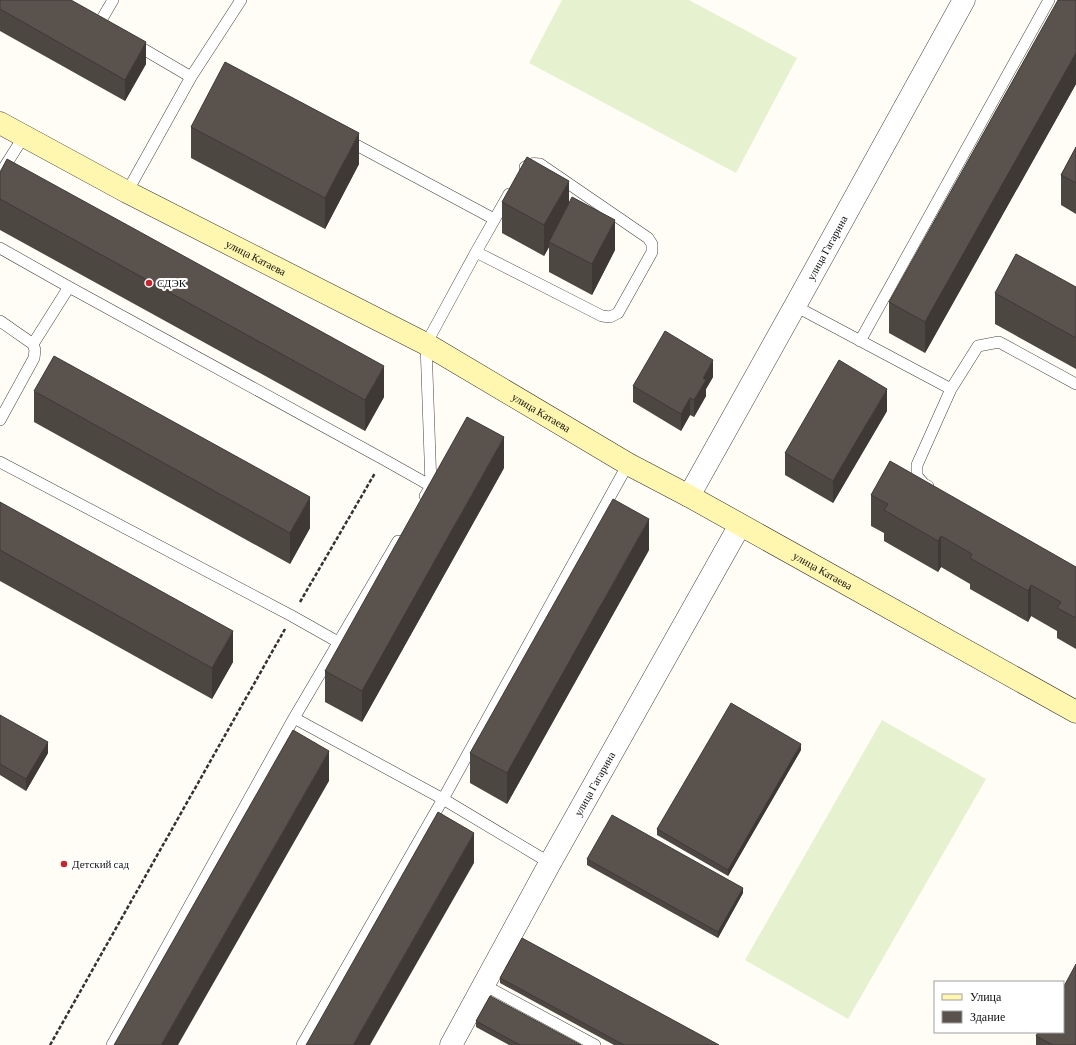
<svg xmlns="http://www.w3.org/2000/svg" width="1076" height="1045" viewBox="0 0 1076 1045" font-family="'Crimson Pro',serif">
<rect width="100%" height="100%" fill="#fffdf5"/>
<path fill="#e6f2cf" d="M562 0H689L797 58 736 173 529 63Z
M882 720 986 779 848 1019 745 960Z"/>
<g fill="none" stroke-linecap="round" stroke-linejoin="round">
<g stroke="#444" stroke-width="12">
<path id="lane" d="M99 24 113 0
M133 43 191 77
M347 140 494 219
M0 174 24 136
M127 192 191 77 241 0
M0 248 69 287 383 459 431 486
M476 252 602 316 610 317 618 313 652 252V244L648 238 540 164C534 163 530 163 525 167
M795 306 951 389
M0 321 33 344
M860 341 1049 0
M0 420 34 358 35 350 33 344 69 287
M0 462 292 616 338 642
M928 486 924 484 917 476V465L951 389 978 346 999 342 1076 384
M425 496 431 486 426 344 476 252 509 194
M294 718 443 799 550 863
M484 985 595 1045
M112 1045 294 718 398 541
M302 1045 443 799 628 464"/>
</g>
<g stroke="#444" stroke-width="23">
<g id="street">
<path id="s1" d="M689 496 795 306 964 0"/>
<path id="s2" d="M451 1045 550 863 740 525"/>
</g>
</g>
<g stroke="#333" stroke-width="23">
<g id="secondary">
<path id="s3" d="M0 123 127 192 426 344 628 464 689 496 1076 712"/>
</g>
</g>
<path stroke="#333" stroke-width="2.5" stroke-dasharray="4 2" stroke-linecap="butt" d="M300 602 375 473
M50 1045 285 629"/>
<use href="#lane" stroke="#fff" stroke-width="11"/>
<use href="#street" stroke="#fff" stroke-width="22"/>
<use href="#secondary" stroke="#fff6b0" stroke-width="22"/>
</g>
<path fill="#4d4742" d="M0 0 146 64 125 101 0 31Z
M1076 0V84L925 353 889 333V302Z
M191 127 359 164 325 229 191 158Z
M1076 147V214L1061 205V175Z
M0 172 384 397 365 431 0 230Z
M502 202 569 203 615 250 592 295 549 272V247L544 256 502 233Z
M1076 287V369L995 324V293Z
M713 377 706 389V396L694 417 690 415 681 431 633 402V386Z
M34 391 310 528 290 564 34 422Z
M887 411 833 503 785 475V453Z
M504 468 362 722 325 702V671Z
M871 495 1076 567V649L1057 638V631L1031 616 1028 622 970 589V584L941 567 938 572 884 541V533L871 526Z
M0 502 233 662 212 699 0 581Z
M649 550 507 804 470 783V753Z
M0 715 48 753 26 791 0 775Z
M801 750 728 876 657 835V829Z
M587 859 743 893 718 938 587 865Z
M500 978 719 1045H614L500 983Z
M476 1021 581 1045H509L476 1027Z
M1036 1036 1076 1045H1036Z"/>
<path fill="#3f3936" d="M146 42V64L125 101V80Z
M1076 53V84L925 353V322Z
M359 133V164L325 229V198Z
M569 181V212L549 242V247L544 256V225Z
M615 220V250L592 295V264Z
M713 360V377L706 389V396L694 417V400L703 378Z
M384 366V397L365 431V400Z
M887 389V411L833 503V481Z
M690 398V415L681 431V414Z
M504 437V468L362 722V691Z
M310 497V528L290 564V533Z
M649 519V550L507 804V773Z
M941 536V567L938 572V541Z
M1031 585V616L1028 622V591Z
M233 631V662L212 699V668Z
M48 742V753L26 791V779Z
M801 744V750L728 876V870Z
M329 751V781L178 1045H161Z
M474 833V863L370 1045H353Z
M743 888V893L718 938V932Z"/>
<path fill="#5a524d" stroke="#3f3936" d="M0 0H71L146 42 125 80 0 9Z
M1058 0H1076V53L925 322 889 302Z
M225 62 359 133 325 198 191 127Z
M1076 147V183L1061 175Z
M527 157 569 181 544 225 502 202Z
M7 159 384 366 365 400 0 199V172Z
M572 197 615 220 592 264 549 242Z
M1016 254 1076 287V338L995 293Z
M665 331 713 360 703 378 706 380 694 400 690 398 681 414 633 386Z
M54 356 310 497 290 533 34 391Z
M839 360 887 389 833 481 785 453Z
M467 417 504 437 362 691 325 671Z
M890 461 1076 567V618L1057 608 1061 602 1031 585 1028 591 970 558 972 554 941 536 938 541 884 510 888 504 871 495Z
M613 499 649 519 507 773 470 753Z
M0 502 233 631 212 668 0 550Z
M731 703 801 744 728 870 657 829Z
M0 715 48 742 26 779 0 764Z
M293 730 329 751 161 1045H114Z
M438 812 474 833 353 1045H306Z
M612 815 743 888 718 932 587 859Z
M522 938 719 1045H624L500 978Z
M1076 964V1045H1053L1036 1036 1038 1032H1063V988Z
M490 996 581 1045H520L476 1021Z"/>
<g fill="#c4262e" stroke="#fff" stroke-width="1.5">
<circle cx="149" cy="283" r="4"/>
<circle cx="64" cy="864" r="4"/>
</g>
<g text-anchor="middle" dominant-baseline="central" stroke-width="4" stroke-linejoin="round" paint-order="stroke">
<g font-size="11" fill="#111" stroke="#fff">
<text stroke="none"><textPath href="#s1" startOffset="284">улица Гагарина</textPath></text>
<text stroke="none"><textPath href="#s3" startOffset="289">улица Катаева</textPath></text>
<text stroke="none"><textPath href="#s3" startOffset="614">улица Катаева</textPath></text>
<text stroke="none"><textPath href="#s3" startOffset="937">улица Катаева</textPath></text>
<text stroke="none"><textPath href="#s2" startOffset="298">улица Гагарина</textPath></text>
</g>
<g font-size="11" fill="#111" stroke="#fff" text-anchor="start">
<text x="157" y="283">СДЭК</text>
<text x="72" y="864">Детский сад</text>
</g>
</g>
<rect x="934" y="981" width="130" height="52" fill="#ffffff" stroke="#a0a0a0"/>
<rect x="942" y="994" width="20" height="6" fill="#fff6b0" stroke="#a0a0a0"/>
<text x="970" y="1001" font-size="12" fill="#111111">Улица</text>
<rect x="942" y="1011" width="20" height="12" fill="#5a524d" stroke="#a0a0a0"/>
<text x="970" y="1021" font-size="12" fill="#111111">Здание</text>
</svg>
